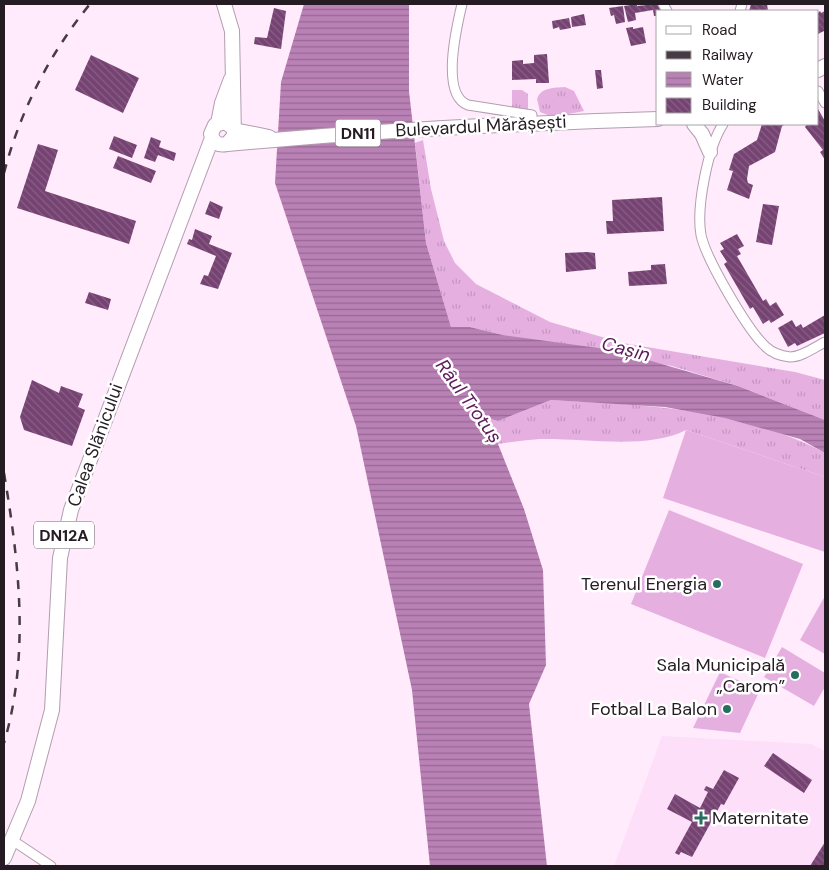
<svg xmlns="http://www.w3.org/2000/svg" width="829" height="870" viewBox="0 0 829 870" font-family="'DM Sans',sans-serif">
<defs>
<pattern id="grass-tufts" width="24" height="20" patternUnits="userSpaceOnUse" patternTransform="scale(1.25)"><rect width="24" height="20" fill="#e5b0e0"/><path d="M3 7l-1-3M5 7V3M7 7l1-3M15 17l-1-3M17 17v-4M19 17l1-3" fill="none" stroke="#c497c0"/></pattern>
<pattern id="water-rules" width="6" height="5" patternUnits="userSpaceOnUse" patternTransform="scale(1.25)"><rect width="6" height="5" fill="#b981b5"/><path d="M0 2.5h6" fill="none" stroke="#966993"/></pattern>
<pattern id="building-back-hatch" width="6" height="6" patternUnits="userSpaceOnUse" patternTransform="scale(1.25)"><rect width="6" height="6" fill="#754272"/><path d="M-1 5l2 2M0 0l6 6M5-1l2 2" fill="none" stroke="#876085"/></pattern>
</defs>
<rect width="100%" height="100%" fill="#ffebfc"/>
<path fill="#fedffa" d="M662 736 811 744 825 751V866H614Z"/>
<path fill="url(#grass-tufts)" d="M565 87 574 91 584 111 553 117 540 112 537 99C541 87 554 88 565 87Z
M512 90H522L528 94V110L512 108Z
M423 140 431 189 444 241 455 263 476 284 550 322 623 343 795 372 825 380V420L738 386 672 366 503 335 470 327H451L426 243 415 143Z
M551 400C644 405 742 408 825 453V477L686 430C648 450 583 438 540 439 526 440 512 442 498 444L483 417 498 421Z"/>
<path fill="#e5b0e0" d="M686 430 825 477V552L663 498Z
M669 510 803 564 765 658 631 604Z
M825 596V654L800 640Z
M782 647 825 673V687L814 706 764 677Z
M720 672 760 690 740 733 693 728Z"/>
<path fill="url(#water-rules)" d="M304 4H409V91L426 243 451 327H470L503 335 613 350 738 386 825 420V453L800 439 725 418 665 407 551 400 498 421 483 417 498 444 524 509 543 570 546 665 529 704 547 866H430L412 690 356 426 275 183 281 82Z"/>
<path fill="url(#building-back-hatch)" d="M637 4V6L657 4 662 11H658V16H654L653 10 635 13 636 20 628 22 624 6Z
M751 4H767L768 11H749Z
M623 6 625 22 616 24 614 15 611 16 609 8Z
M274 8 286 11 281 49 254 44 255 37 267 38Z
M820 11 821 13 825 11V33L824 31 818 34V13Z
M584 14 586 25 572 27 571 17Z
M569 18 571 28 560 30 559 27 553 29 552 21Z
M633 27V29L643 27 646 43 631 46 626 28Z
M547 54 549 83H536V79L512 80V61L523 60V64L534 63V55Z
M91 55 139 78 123 113 75 90Z
M595 70H601L603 88 597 89Z
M818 109 825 121V160L820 152 823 150 805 127 807 124H818Z
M762 124H786L782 126 775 152 749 166 747 179 748 183 753 185 749 199 727 190 733 171 729 170 734 154 757 140Z
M114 136 137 145 132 158 109 149Z
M151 137 161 141 159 147 176 153 174 161 158 155 155 162 144 158Z
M38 144 58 150 45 191 136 221 129 244 17 208Z
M118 156 156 171 151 183 113 168Z
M662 197 664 231 607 234 606 221H613L612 200Z
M210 201 223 207 219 219 205 214Z
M763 204 779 206 772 245 756 242Z
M195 229 212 236 209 244 232 253 218 289 200 284 204 275 208 276 216 256 187 244 189 239 192 240Z
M737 234 744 246 738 249 741 254 737 256 763 301 766 299 770 306 776 302 784 315 771 323 769 320 763 324 753 307 750 309 724 264 727 262 720 251 724 249 720 243Z
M587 252 595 253 596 269 566 272 565 253Z
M665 264 667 284 629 286 628 272 651 270V265Z
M89 292 111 299 108 310 85 303Z
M825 315V333L797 346 795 343 788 347 778 328 792 320 796 327 801 324 803 328Z
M32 380 59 393 61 386 83 394 78 407 85 410 72 446 24 430 20 417Z
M773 753 812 780 804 793 764 766Z
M724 770 739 778 724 805 721 804 692 857 681 852 679 855 675 853 692 822 667 809 675 794 700 808 708 792 704 790 706 786 713 789Z
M825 842V866H810Z"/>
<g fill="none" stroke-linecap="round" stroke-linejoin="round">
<g stroke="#b39db1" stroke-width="11">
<path id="minor" d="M462 4C457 25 440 95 468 105L532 115
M663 4 667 11
M740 11 742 4
M818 91 825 103
M723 124C708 147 696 207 701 235 706 259 748 331 766 347 772 353 782 356 790 357 802 357 815 347 825 342
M12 840 51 866"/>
</g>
<g stroke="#b39db1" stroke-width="16">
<path id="primary" d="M224 4 232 31 234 136 227 144C219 146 213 143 211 134L215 125 225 122 232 127
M818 70 825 66
M218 123 222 103 231 79
M694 124 702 134 710 152
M234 130 269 137
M227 144C370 131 514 123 658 119
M4 858 28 801 52 710 60 558 71 510 212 138"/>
</g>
<use href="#minor" stroke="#fff" stroke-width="9"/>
<use href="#primary" stroke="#fff" stroke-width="14"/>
<path stroke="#473c45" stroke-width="2.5" stroke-dasharray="9 9" stroke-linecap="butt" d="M4 173C20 111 50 53 90 4
M4 473C19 562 30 655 4 743"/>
</g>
<g fill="#276d60" stroke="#fff" stroke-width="2">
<circle cx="717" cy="584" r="5"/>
<circle cx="795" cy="675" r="5"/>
<circle cx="727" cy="709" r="5"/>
<path d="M698.5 810.5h5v5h5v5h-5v5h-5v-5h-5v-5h5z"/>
</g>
<g text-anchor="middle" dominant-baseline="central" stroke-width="5" stroke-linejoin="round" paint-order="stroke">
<g fill="#fff" stroke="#665f65" stroke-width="1">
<rect x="335.5" y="119.5" width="45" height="27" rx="4"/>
<rect x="34" y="521.5" width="60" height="27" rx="4"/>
</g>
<g font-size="16" font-weight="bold" fill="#241b23">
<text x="358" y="133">DN11</text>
<text x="64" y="535">DN12A</text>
</g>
<g font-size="18" fill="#241b23" stroke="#fff">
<text transform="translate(481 126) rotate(-3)">Bulevardul Mărășești</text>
<text transform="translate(95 445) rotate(-70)">Calea Slănicului</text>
</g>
<g font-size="18" fill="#241b23" stroke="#fff" text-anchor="end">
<text x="707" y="584">Terenul Energia</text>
<text x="785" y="665">Sala Municipală<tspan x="785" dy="21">„Carom”</tspan></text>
<text x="717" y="709">Fotbal La Balon</text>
<text x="712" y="818" text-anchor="start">Maternitate</text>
</g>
<g font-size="19" font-style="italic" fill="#5e1a5b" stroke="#fff">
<text transform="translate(626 349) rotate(15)">Cașin</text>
<text transform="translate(469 401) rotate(54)">Râul Trotuș</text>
</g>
</g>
<rect width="829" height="870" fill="none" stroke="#241b23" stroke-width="10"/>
<rect x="656" y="10" width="162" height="115" fill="#ffffff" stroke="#a7a4a7"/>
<rect x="666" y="26" width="25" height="8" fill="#ffffff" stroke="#a7a4a7"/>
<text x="702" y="35" font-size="15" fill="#241b23">Road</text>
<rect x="666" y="51" width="25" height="8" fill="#473c45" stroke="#a7a4a7"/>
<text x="702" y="60" font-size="15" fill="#241b23">Railway</text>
<rect x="666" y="72" width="25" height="15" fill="url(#water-rules)" stroke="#a7a4a7"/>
<text x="702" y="85" font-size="15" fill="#241b23">Water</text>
<rect x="666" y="98" width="25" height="15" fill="url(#building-back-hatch)" stroke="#a7a4a7"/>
<text x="702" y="110" font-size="15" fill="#241b23">Building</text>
</svg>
